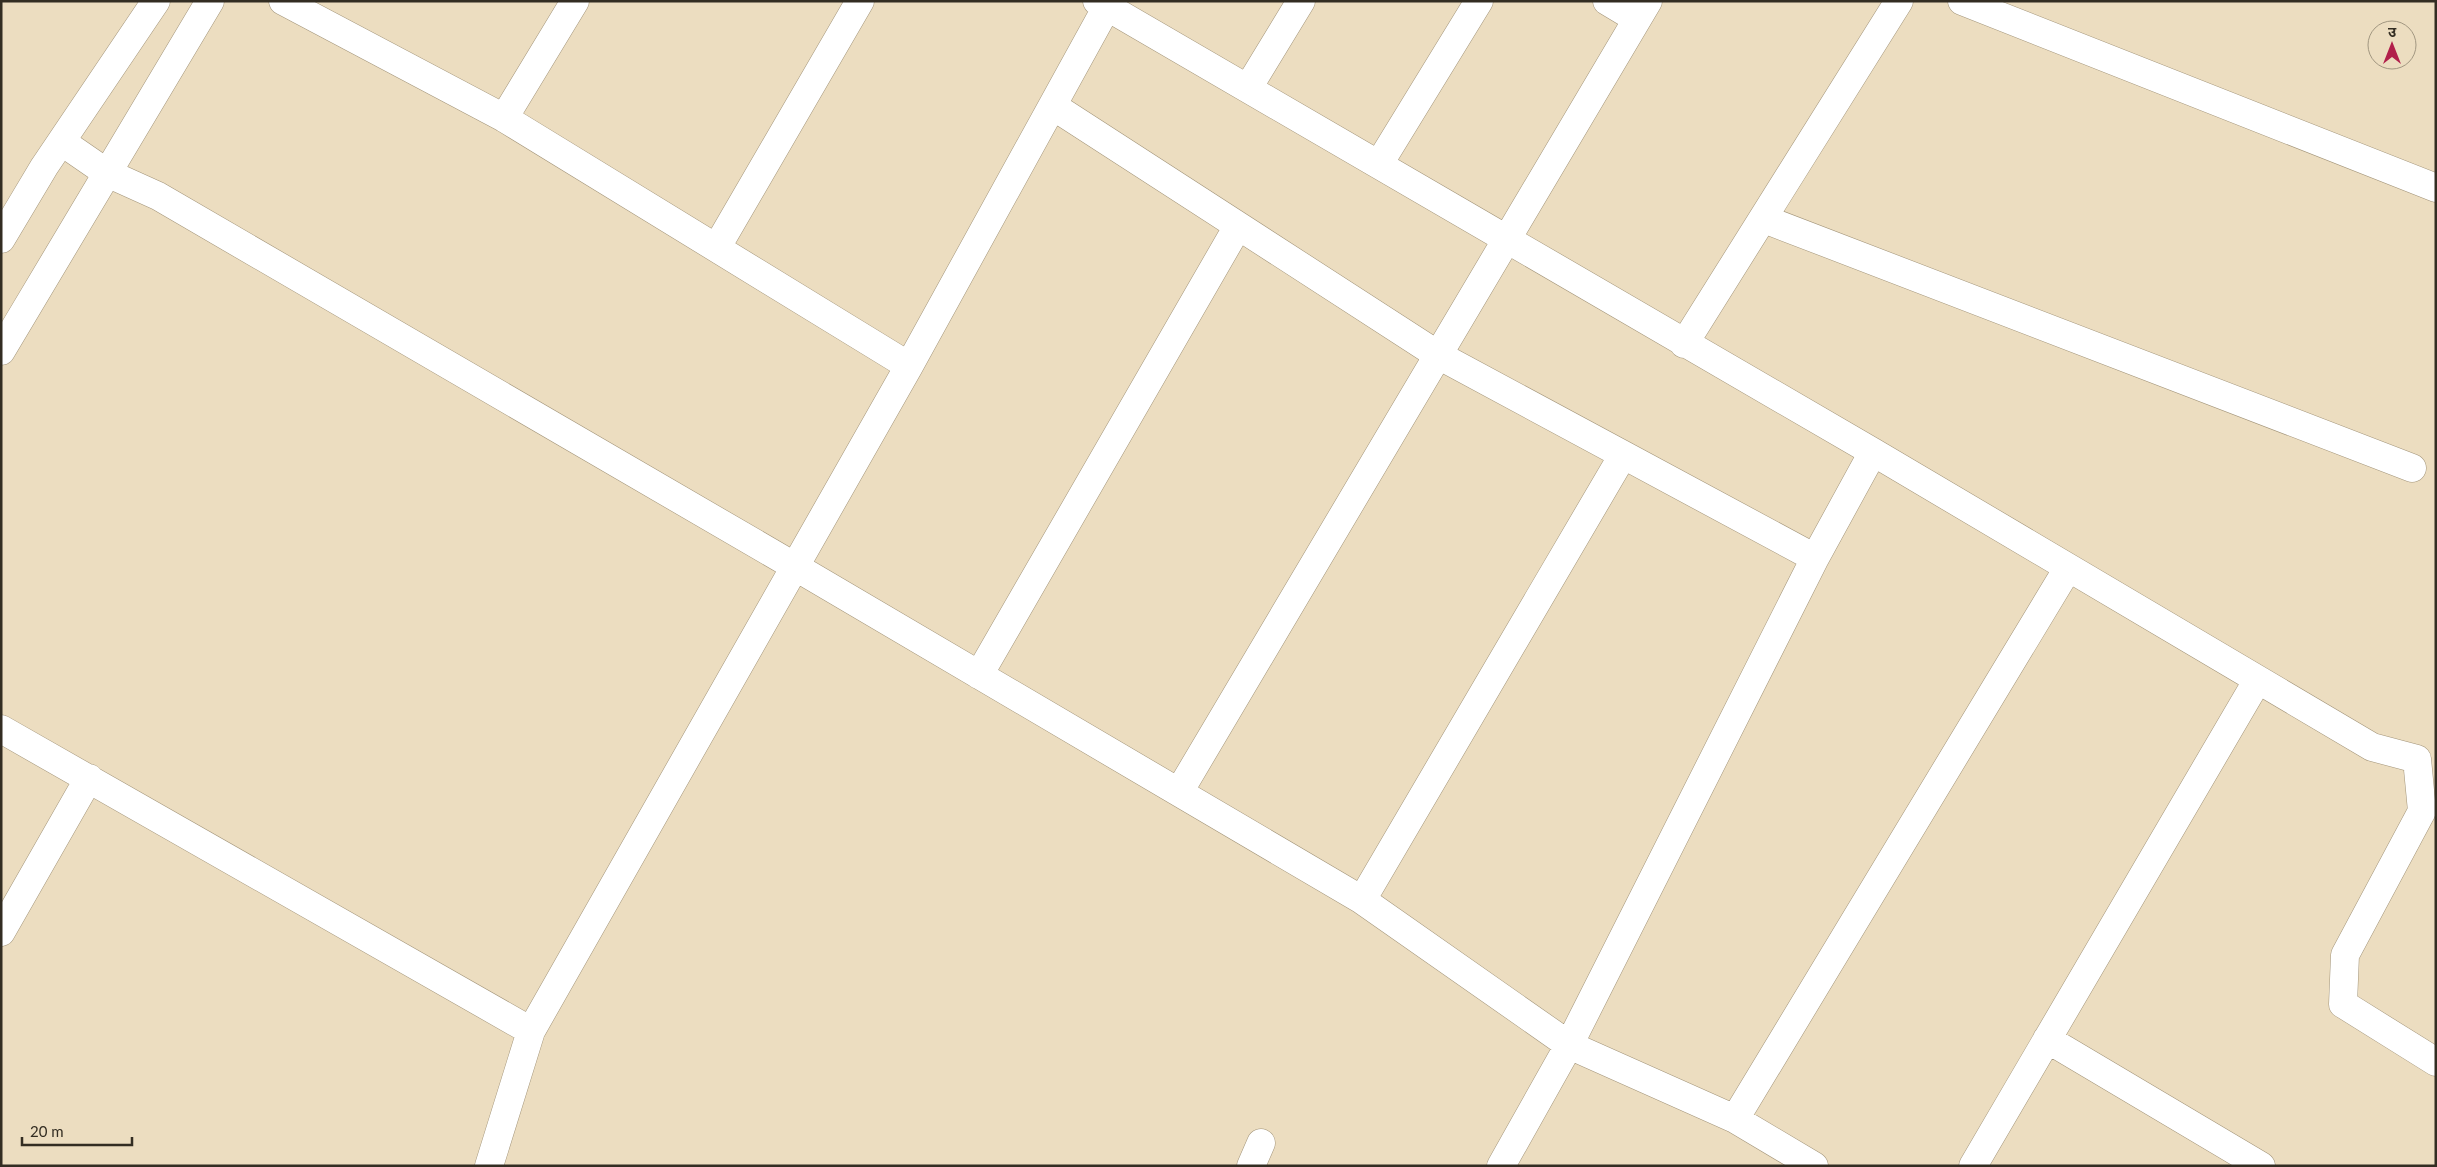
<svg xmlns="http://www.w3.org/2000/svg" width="2437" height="1167" viewBox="0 0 2437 1167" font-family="Lato,'Noto Sans Devanagari',sans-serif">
<rect width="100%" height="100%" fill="#ecddc0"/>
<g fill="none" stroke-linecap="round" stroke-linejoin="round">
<g stroke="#a3957a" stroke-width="29">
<path id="minor" d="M283 1 504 118 909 366
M1097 1 1873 452 2372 747 2417 759 2422 811 2345 955 2343 1004 2436 1062
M1607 1 1637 19
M1962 1 2436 188
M1248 88 1301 1
M1053 106 1438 355 1815 558
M504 118 575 1
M62 142 107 173 158 196 794 566 1362 900 1569 1045 1735 1119 1814 1166
M1379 164 1479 1
M1764 219 2412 468
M717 247 860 1
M1684 344 1899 1
M979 675 1238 226
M1 729 531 1031 909 366 1110 1
M1179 792 1648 1
M1362 900 1623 455
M1 932 89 778
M2047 1039 2261 1166
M1735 1119 2068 568
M489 1166 531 1031
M1251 1166 1261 1143
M1501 1166 1569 1045 1815 558 1873 452
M1973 1166 2257 681"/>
</g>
<g stroke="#a3957a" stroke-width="29">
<path id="tertiary" d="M1 239 44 167 156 1
M1 351 210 1"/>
</g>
<use href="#minor" stroke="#fff" stroke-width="28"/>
<use href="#tertiary" stroke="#fff" stroke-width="28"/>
</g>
<rect width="2437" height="1167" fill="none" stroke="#332d22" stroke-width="5"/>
<g transform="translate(2392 45)"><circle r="24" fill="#ecddc0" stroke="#a29781"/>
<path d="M0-4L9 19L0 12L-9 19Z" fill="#b11f4b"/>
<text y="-8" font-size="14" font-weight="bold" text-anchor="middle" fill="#332d22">उ</text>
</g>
<path d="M22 1137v8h110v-8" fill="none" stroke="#332d22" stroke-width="2.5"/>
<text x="30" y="1137" font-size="15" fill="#332d22" stroke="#ecddc0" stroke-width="4" paint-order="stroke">20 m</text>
</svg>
